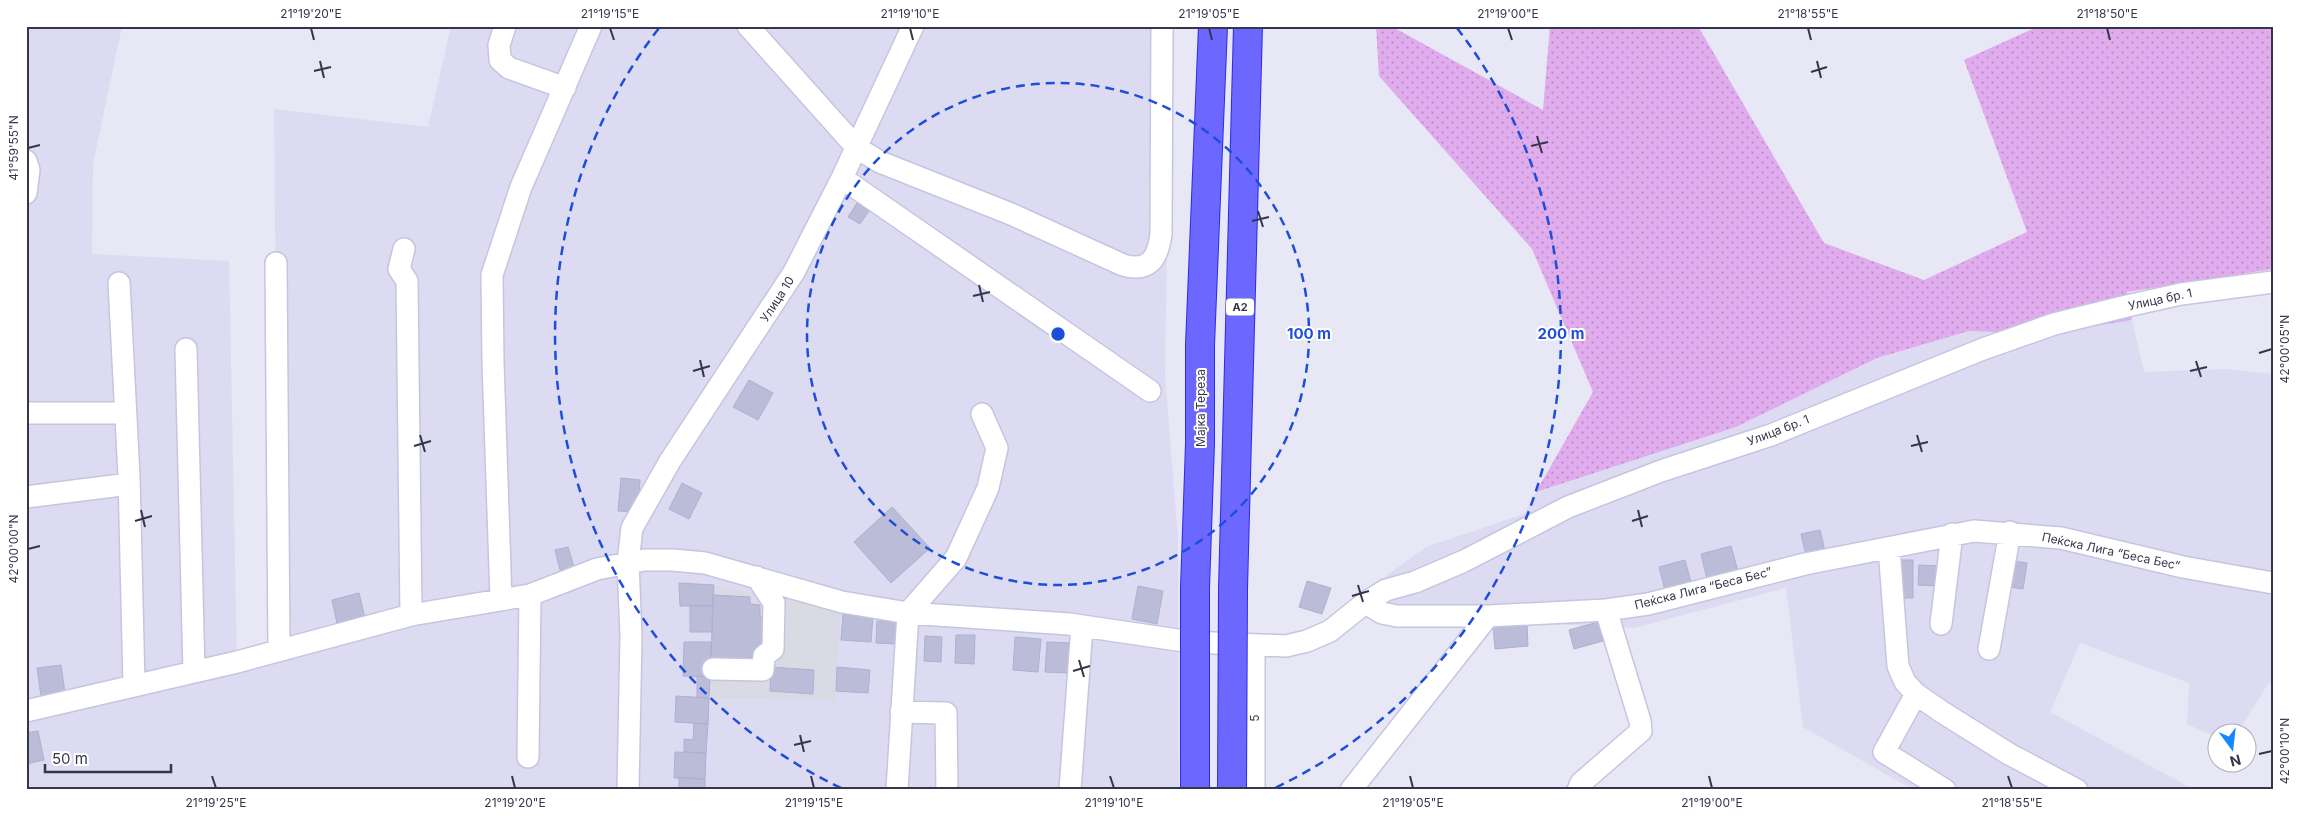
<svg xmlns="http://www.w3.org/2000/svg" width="2299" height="816" viewBox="0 0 2299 816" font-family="Inter,sans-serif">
<defs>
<pattern id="grass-dots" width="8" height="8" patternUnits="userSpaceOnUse" patternTransform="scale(1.25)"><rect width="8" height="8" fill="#e1aced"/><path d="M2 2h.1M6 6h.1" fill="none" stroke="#b78dc2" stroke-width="1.8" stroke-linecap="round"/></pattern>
</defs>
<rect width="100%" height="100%" fill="#e8e7f5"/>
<path fill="#dcdbf1" d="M26 26H122L93 164 92 254 229 261 237 661 279 651 274 109 428 127 451 26H1170L1165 376 1178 539 1179 790H26Z
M2132 320 2144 372 2225 369 2273 374V684H2268L2237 733 2216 734V737L2187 724 2189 683 2080 643 2050 712 2195 790H1914L1803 727 1786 588 1634 628 1359 615 1364 592 1426 547 1524 514 1536 492 1736 427 1877 358 1969 331 2046 334Z"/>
<path fill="#d9dae4" d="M717 586 841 609 835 701 768 698H709L713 595Z"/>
<path fill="url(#grass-dots)" d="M1376 26H1391L1543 110 1550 26H1698L1824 243 1924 280 2027 232 1964 60 2039 26H2273V269L2127 292 2132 320 2046 334 1969 331 1877 358 1736 427 1536 492 1593 392 1532 249 1379 76Z"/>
<path fill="#bbbcd8" stroke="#aeafd3" d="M857 203 869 211 860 224 848 217Z
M749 380 773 393 758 420 733 407Z
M621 478 640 480 638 512 618 511Z
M682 483 702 493 689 519 669 509Z
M892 507 930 548 891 583 854 542Z
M1820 530 1825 551 1806 555 1801 534Z
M1731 546 1738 571 1707 579 1701 554Z
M568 547 574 567 560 570 555 550Z
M1685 560 1691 582 1665 590 1659 567Z
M1897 560H1913V598H1897Z
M2007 560 2027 563 2023 589 2003 586Z
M1919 565 1940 566 1939 586 1918 585Z
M1307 581 1331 588 1322 614 1299 607Z
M679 583 714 585 713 606H680Z
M1138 586 1163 591 1157 624 1132 619Z
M359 593 366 622 338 628 332 600Z
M713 595 750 597V604L760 605V616L766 617 765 647H756L755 658 746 657 745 664 711 663Z
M690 605 713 606 712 632H690Z
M843 614 873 616 871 642 841 640Z
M877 621 898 622 897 644 876 643Z
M1598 622 1603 641 1574 649 1569 630Z
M1527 623 1528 646 1495 649 1493 626Z
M956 635H975L974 664 955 663Z
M925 636 942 637 941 662 924 661Z
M1015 637 1041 639 1038 672 1013 670Z
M684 642H711L710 677 683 676Z
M1047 642 1072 643 1071 673 1045 672Z
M61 665 65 693 41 696 37 668Z
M771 667 814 670 813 694 770 691Z
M837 667 870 670 868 693 836 691Z
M697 676 710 677 709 698 697 697Z
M676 696 709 698 708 724 675 722Z
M694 723 708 724 706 753 684 752V739L693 740Z
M38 731 44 760 26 764V733Z
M675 752 706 753 705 779 674 778Z
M679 777 705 779V790H679Z"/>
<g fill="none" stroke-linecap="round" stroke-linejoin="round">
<g stroke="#c6c5e0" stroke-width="24">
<path id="minor" d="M505 26 499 45 500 60 509 68 565 88
M748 26 857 148 880 162 1011 214 1123 265C1150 273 1158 257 1161 234L1162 26
M26 161 29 170 26 193
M842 178 1150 391
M404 249 399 269 407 281 411 615
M276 263 279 651
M119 283 129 476 134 685
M186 349 194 672
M26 413H126
M26 497 129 484
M1889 548 1898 666 1905 682 1916 694 1942 712 2009 754 2077 790
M501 599 493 362 492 275 521 187 591 26
M1365 603 1382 613 1397 616H1488L1606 610 1648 604 1805 564 1974 531 2061 538 2183 567 2273 583
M1941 624 1952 534
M1989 649 2010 532
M713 669 763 670 764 656 773 649 774 603 757 577
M1916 694 1884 752 1945 790
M26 711 237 662 411 615 530 595 597 569 644 560H673L705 563 842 602 908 613 1069 624 1191 642 1286 646 1307 641 1330 631 1365 603 1386 590 1415 582 1464 561 1568 507 1661 471 1771 435 1983 349 2054 324 2127 306 2181 294 2273 282
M901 712 946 713 947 790
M528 757 530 595
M628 790 631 636 628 562 632 528 670 461 794 272 842 178 913 26
M897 790 908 613 956 558 988 488 997 448 982 414
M1070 790 1082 626
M1254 790V645
M1351 790 1488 616
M1578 790 1581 783 1641 731 1640 721 1606 610"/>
</g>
<g stroke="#292bed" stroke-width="30">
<path id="highway" d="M1195 588 1200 444V345L1213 26
M1233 589 1248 26"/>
</g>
<use href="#minor" stroke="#fff" stroke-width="21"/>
<use href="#highway" stroke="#6c68ff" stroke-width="28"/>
<g stroke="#292bed" stroke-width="30" stroke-linecap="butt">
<path id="highway-bridge" d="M1195 588V790
M1232 790 1233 589"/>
</g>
<use href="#highway-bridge" stroke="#6c68ff" stroke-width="28"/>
</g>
<path fill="none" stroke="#353649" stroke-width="2" d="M311 28 314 40M610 28 614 40M910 28 913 40M1209 28 1212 40M1508 28 1512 40M1808 28 1811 40M2107 28 2110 40M320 61 324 78M1817 61 1821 78M314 71 331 67M1811 72 1827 67M1537 136 1542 153M1531 146 1548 142M28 148 40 145M1258 211 1263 227M1252 221 1269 217M979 285 983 302M973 296 990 292M2259 353 2272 349M700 360 704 377M2196 361 2201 377M693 371 710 366M2190 371 2207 367M420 435 425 452M1917 435 1922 452M414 446 431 441M1911 446 1928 442M141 510 145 527M1638 510 1642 527M135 521 152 516M1632 521 1648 516M28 549 40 546M1358 585 1363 602M1352 596 1369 591M1079 660 1084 677M1073 671 1090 666M800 735 804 752M794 745 811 741M2259 754 2272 751M212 776 216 788M512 776 515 788M811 776 814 788M1110 776 1114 788M1410 776 1413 788M1709 776 1712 788M2008 776 2012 788"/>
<g fill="none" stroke="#1d4ed8" stroke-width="2.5" stroke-dasharray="9 6">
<circle cx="1058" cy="334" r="251"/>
<path d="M841 788A503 503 0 0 1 659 28M1457 28A503 503 0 0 1 1275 788"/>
</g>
<g text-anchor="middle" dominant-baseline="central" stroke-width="4" stroke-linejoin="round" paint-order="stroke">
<rect fill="#fff" stroke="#727280" stroke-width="1" x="1226" y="298.5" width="28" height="17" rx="4"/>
<g font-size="11" font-weight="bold" fill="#353649">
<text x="1240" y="307">A2</text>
</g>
<g font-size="12" fill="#353649" stroke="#fff">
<text transform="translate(777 299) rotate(-57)">Улица 10</text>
<text transform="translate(2160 299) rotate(-12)">Улица бр. 1</text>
<text transform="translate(1200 408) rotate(-90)">Мајка Тереза</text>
<text transform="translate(1778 430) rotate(-21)">Улица бр. 1</text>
<text transform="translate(2111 551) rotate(12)">Пеќска Лига “Беса Бес”</text>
<text transform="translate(1703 588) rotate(-14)">Пеќска Лига “Беса Бес”</text>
<text transform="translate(1254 718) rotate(-90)">5</text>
</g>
</g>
<circle cx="1058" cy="334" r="8" fill="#1d4ed8" stroke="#fff" stroke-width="2.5"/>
<g font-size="15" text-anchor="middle" font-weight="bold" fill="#1d4ed8" stroke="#fff" stroke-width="4" stroke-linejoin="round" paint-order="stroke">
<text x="1309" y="339">100 m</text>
<text x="1561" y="339">200 m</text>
</g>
<rect width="2299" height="816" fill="none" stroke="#ffffff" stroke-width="55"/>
<g transform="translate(2232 748) rotate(165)"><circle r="24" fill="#ffffff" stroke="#aeafb6"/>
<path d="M0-4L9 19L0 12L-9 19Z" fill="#1487ff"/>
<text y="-8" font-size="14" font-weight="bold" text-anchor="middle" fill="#353649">N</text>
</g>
<path d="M45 764v8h126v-8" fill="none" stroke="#353649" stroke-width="2.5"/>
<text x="52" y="764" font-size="15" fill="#353649" stroke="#ffffff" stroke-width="4" paint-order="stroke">50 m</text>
<rect x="28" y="28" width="2244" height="760" fill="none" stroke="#353649" stroke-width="2"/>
<g font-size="12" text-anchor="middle" fill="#353649">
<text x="311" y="18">21°19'20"E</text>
<text x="610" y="18">21°19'15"E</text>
<text x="910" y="18">21°19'10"E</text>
<text x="1209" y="18">21°19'05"E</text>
<text x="1508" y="18">21°19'00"E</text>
<text x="1808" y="18">21°18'55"E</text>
<text x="2107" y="18">21°18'50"E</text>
<text transform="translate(14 148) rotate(-90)" y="4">41°59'55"N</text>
<text transform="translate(2285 349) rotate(-90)" y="4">42°00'05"N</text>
<text transform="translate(14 549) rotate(-90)" y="4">42°00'00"N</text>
<text transform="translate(2285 751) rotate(-90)" y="4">42°00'10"N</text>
<text x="216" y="807">21°19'25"E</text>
<text x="515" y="807">21°19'20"E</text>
<text x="814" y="807">21°19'15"E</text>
<text x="1114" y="807">21°19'10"E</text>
<text x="1413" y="807">21°19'05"E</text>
<text x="1712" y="807">21°19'00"E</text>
<text x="2012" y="807">21°18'55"E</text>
</g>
</svg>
